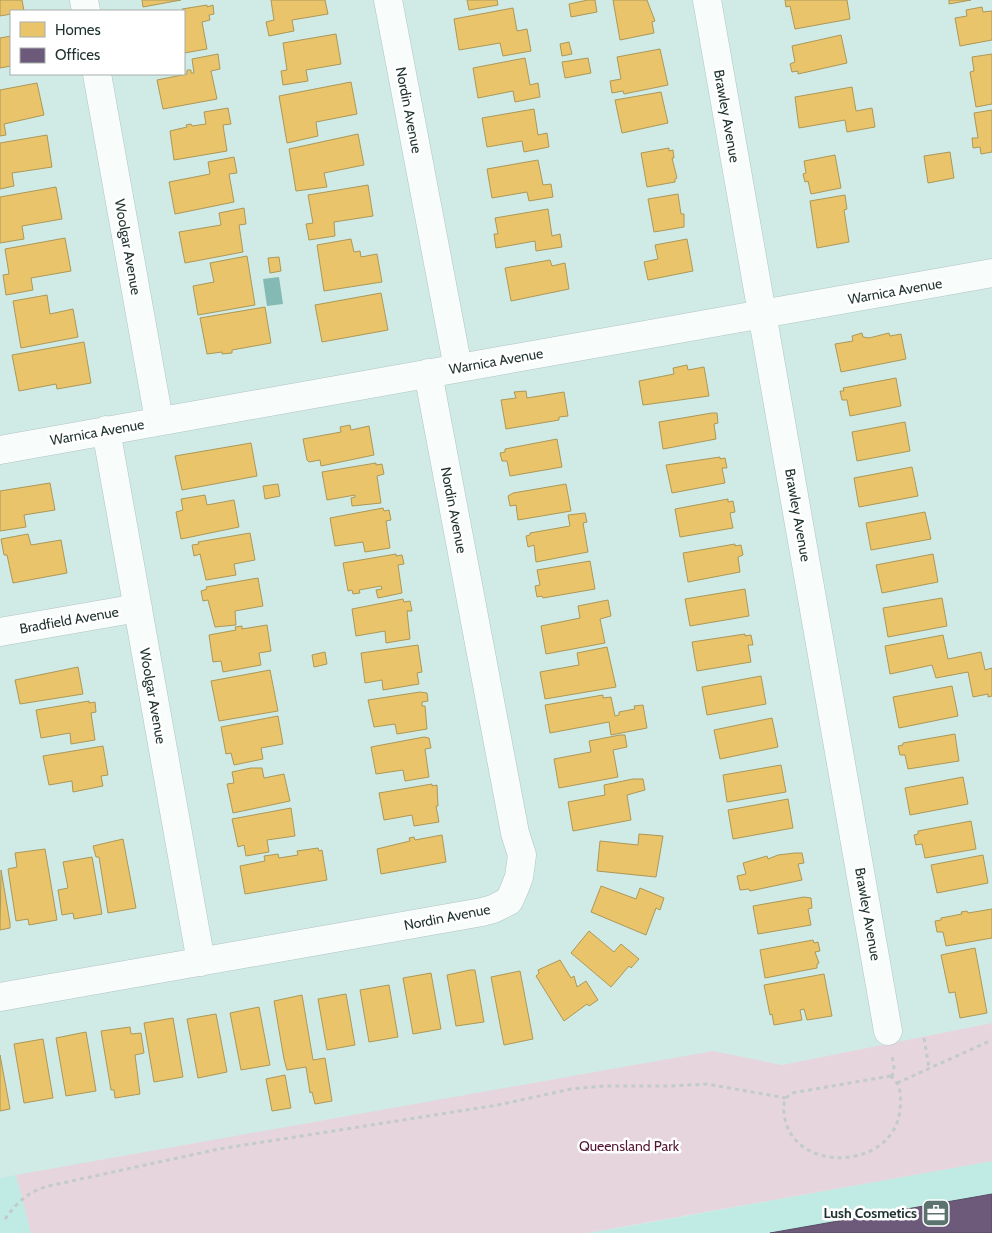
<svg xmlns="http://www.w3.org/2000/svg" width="992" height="1233" viewBox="0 0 992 1233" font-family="Cabin,sans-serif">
<rect width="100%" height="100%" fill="#d0eae5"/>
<path fill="#c0ebe4" d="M992 1161V1233H587L627 1227Z
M16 1175 31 1233H0V1178Z"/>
<path fill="#e7d5dd" d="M992 1023V1161L587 1233H31L16 1175 713 1051 782 1065Z"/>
<path fill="#84bab3" d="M279 277 283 304 267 306 263 279Z"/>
<path fill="#e9c46a" stroke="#ac9858" d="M0 0H22L24 11H11V14L0 16Z
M142 0H181L143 7Z
M271 0H325L328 14 292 20 294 31 269 36 266 22 274 20Z
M467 0H497L498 5 469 10Z
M588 0H595L597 12 571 17 569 4Z
M613 0H647L655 21 652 22 654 33 620 40Z
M785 0H847L850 19 795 29 790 6 786 7Z
M949 0H971L949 4Z
M207 5V7L213 5 214 14 209 15 210 20 202 22 207 49 184 53V11L182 9Z
M982 7 983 12 992 11V40L960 46 955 18 967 16 966 10Z
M513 8 517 31 527 29 531 51 503 56 500 43 459 50 454 19Z
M336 34 341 64 306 70 308 81 283 85 281 71 287 70 283 43Z
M841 35 847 63 798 74V71L792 72 790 64 795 62 792 46Z
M11 36V66L0 68V38Z
M569 42 572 54 562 56 560 44Z
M660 49 668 85 624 94 623 91 612 93 610 81 621 79 617 57Z
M218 54 220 69 211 71 217 99 163 109 157 80 187 74V70H191V73H194L192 59Z
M992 54V104L976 107 970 72 974 71 972 57Z
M525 58 530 85 538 83 540 97 515 102 513 91 478 98 473 68Z
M588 58 591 73 565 78 562 62Z
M351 82 357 114 316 122 318 136 287 143 279 96Z
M37 83 44 115 4 124 6 135 0 136V90Z
M852 87 856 111 872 108 875 127 847 132 845 120 799 128 795 97Z
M661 92 668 123 622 133 615 100Z
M228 108 231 124 223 125 227 151 174 160 170 131 187 127 186 125 191 124 192 126 206 124 204 112Z
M534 109 538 135 547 133 549 147 524 152 522 141 487 147 482 118Z
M992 110V152L981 154 980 147 973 148 972 138H978L974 113Z
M358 134 364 165 324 173 327 187 296 191 289 149Z
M47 135 52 167 12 173 14 186 0 189V143Z
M669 148V151L673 150 674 158H672L677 178 675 179V182L647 187 641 153Z
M950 152 954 178 928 183 924 156Z
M835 155 841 188 811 194 808 181 805 182 803 174 806 173 804 161Z
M234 157 237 173 229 174 234 202 175 214 169 182 210 174 208 162Z
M538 160 543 185 551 184 553 197 529 201 527 192 492 198 487 169Z
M368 185 373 216 334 222 335 236 309 240 306 224 313 223 308 195Z
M56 187 62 219 22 226 24 239 0 243V197Z
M678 194 681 214H684V227L654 232 648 199Z
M845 195 847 209 844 210 849 242 817 248 810 201Z
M244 208 246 224 239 225 243 252 185 263 179 232 221 225 219 213Z
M548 209 552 236 560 234 562 247 536 251 535 241 496 248 494 234H498L495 218Z
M65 238 71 271 31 278 33 290 6 295 3 275 9 274 5 249Z
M351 239 354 252 360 251 361 257 377 254 382 282 324 291 317 245Z
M687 239 693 271 648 280 644 262 658 259 655 245Z
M247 256 255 305 198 315 193 286 214 282 210 263Z
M279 257 281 271 270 273 268 258Z
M550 260 552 266 565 263 569 289 511 301 505 268Z
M381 293 388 330 322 342 315 305Z
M47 295 50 314 73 309 78 337 21 348 13 301Z
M265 307 271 343 232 350V353L222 354V352L207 354 200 318Z
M862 333 863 337 869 338 889 333 890 336 901 334 906 359 841 372 835 344 853 341 852 336Z
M84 342 91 383 57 389 56 384 19 391 12 355Z
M687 365 688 370 704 367 709 396 643 405 639 381 674 374 673 368Z
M896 378 901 406 850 416 847 400H842L840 391H844L843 388Z
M526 391 527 398 564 392 568 416 559 417V420L506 429 501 400 516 398 514 392Z
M712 413H717L718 423 714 424 716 439 663 449 659 422Z
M905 422 910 451 857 461 852 432Z
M350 425 351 430 369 426 374 455 321 466 320 460 309 462 307 460 303 439 341 432 340 427Z
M557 439 562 467 510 476 507 461H502L500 453 505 452V449Z
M251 443 257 476 182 490 175 456Z
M720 457V459L725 458 727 468H722L725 483 672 493 666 465Z
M376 463V465L382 464 384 474 377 476 381 503 352 506 351 498 355 497V495L327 500 322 472Z
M912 467 918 496 859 507 854 478Z
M50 483 55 510 24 515 26 527 0 531V491Z
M278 484 280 496 265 499 263 486Z
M566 484 571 511 518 520 516 505 510 506 508 496 513 493Z
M205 495 207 505 234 500 239 527 181 539 176 512 183 510 181 499Z
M728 499V502L733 501 735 512 730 513 733 528 680 537 675 509Z
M383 508 384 511 389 510 391 520 386 521 390 548 365 552 363 542 335 546 330 518Z
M925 512 931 539 871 550 866 523Z
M585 513 587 522 583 523 588 552 536 562 534 545 528 547 526 536 530 535V533L570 526 568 515Z
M250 533 255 560 234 564 236 575 206 580 200 554 194 556 192 545 199 544 198 542Z
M28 534 31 545 61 540 67 573 13 583 7 555H4L1 539Z
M735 544V546L741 545 743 555 738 557 740 572 688 582 683 553Z
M396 554V556L402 555 404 564 398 565 402 593 378 598 376 590 382 589 381 586 359 590 360 593 353 594 352 590 348 591 343 563Z
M933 554 938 582 882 593 876 565Z
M590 561 595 589 543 598 542 596 537 597 535 586 540 585 537 570Z
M258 578 263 606 235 611 236 625 215 627 208 600 203 601 201 591 207 589 206 587Z
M745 589 749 616 690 626 685 599Z
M942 598 947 626 888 637 883 608Z
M403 599 404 602 410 601 412 611H407L410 639 386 643 385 631 356 636 352 609Z
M608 600 611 616 600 619 605 643 546 654 541 626 580 618 578 606Z
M267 625 271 651 259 653 261 665 223 672 221 661 213 662 209 635 236 630 235 627 242 626V629Z
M745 634V636L751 635 753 645H748L751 662 697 671 692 642Z
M943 635 948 659 981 652 985 670 992 668V696L988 697V694L973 697 968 672 936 678 932 665 890 674 885 646Z
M418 645 422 672 417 673 419 684 383 690 382 680 365 683 361 653Z
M607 647 616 687 545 699 540 672 579 665 577 653Z
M325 652 327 664 314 667 312 655Z
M78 667 83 694 20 704 15 680Z
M270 670 278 711 219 721 211 681Z
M761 676 766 704 707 715 702 687Z
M952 686 958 716 899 728 893 697Z
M420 692 427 693 428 701 422 702V706H425L427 729 397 734 395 724 374 727 368 700Z
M603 695V698L611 697 615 716 619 715V712L635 709 634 706 643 705 647 728 611 735 609 722 550 733 545 705Z
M89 701V703L95 702 96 712 91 713 95 740 71 744 70 733 41 738 36 710Z
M278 716 283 744 261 748 263 759 234 765 231 753 226 754 221 727Z
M772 718 778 747 720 759 714 730Z
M955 734 959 761 908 769 905 755H900L898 746 903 745V743Z
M620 735H625L627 747 613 750 618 777 559 788 554 759 591 752 589 741Z
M424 737 429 738 431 748 425 749 429 777 405 781 403 770 376 774 371 747Z
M103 746 108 775 101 776 103 786 73 792 72 781 49 785 43 756Z
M781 765 786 792 727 802 723 775Z
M251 768H262L264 778 284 774 290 801 233 813 227 784 234 783 232 772Z
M963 777 968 804 910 815 905 788Z
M633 779H643L645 790 627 795 631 820 573 831 568 802 605 795 604 785Z
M432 784V786L437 785 438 806H436L439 822 414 826 412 815 384 820 379 793Z
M788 799 793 828 733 839 728 810Z
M291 808 295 836 267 840 269 852 246 856 244 845 238 847 232 819Z
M971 821 976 849 925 858 922 844 916 845 914 835 918 834V831Z
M639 834 663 836 656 877 597 871 600 841 638 845Z
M442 835 446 862 381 874 377 849 410 841 409 838 414 837 415 840Z
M123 839 136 908 108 913 99 857H96L93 846Z
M318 848 319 851 322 850 327 880 245 894 240 866 265 861 264 856 278 854 279 858 298 855 297 851Z
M45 849 57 920 29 925 28 919 16 921 8 869 17 867 15 853Z
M795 853H802L804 863 798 864 802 880 750 891 749 889 740 890 737 876 746 874 743 863 767 856 768 859 778 855Z
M983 855 988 883 937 893 931 865Z
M92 857 102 914 74 919 73 913 62 915 58 890 68 888 63 862Z
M1 870 10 923V928L0 930Z
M601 886 636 899 640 888 664 898 660 910 656 908 646 935 591 912Z
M804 897 811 898 812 908 808 909 811 925 758 934 753 906Z
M992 909V938L946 946 943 932H937L935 921 941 920V918L962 914 961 912 967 911 968 913Z
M589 931 614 952 621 944 639 959 631 968 629 966 611 987 571 953Z
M813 940 814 943 818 942 820 951 815 952 819 963 817 964V968L765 978 760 950Z
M975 948 987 1013 960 1018 955 992 949 993 941 955Z
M560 960 571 978 574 976 577 987 586 981 598 1000 589 1006 587 1004 564 1021 536 976 539 973 538 970Z
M470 970H475L484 1022 456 1026 447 975Z
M520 971 533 1039 504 1045 491 977Z
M431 973 441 1029 413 1034 403 978Z
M824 974 832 1016 807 1020 804 1009 800 1010 802 1020 774 1025 772 1014 770 1015 764 985Z
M389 985 398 1037 369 1042 360 990Z
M346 994 355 1045 327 1050 318 999Z
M302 995 313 1060 325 1058 332 1101 315 1104 312 1092 310 1093 306 1067 287 1070 284 1059 274 1001Z
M259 1007 270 1065 241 1070 230 1013Z
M216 1014 227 1072 198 1078 187 1019Z
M173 1018 183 1077 154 1082 144 1023Z
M130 1027 131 1034 141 1033 144 1053 135 1055 140 1094 115 1098 114 1090H111L101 1031Z
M86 1032 96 1091 66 1096 56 1038Z
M43 1039 53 1098 24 1103 14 1044Z
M0 1055 10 1109 0 1111Z
M285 1075 291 1108 272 1111 266 1079Z"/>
<path fill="#6d597a" stroke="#554d63" d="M992 1194V1233H770Z"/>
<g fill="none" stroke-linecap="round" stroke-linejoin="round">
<g stroke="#b1c5c2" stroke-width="29">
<path id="minor" d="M84 0 86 11
M388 0 458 368
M707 0 888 1031
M97 74 159 420
M106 430 201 962
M0 450 992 273
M0 632 138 608
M0 997 482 912 493 909 509 901 514 890 519 877 522 855 515 833 428 373"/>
</g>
<path stroke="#c1cbc9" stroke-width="3" stroke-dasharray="4 4" stroke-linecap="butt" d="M924 1038 929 1068
M890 1076C902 1084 901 1097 900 1110 894 1171 790 1175 784 1113 783 1104 784 1098 792 1093Z
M892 1077 894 1067 892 1056
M897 1083 992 1040
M5 1219C19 1200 30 1190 53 1185L219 1149 498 1105 571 1089 604 1086H670L707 1084 786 1098"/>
<use href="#minor" stroke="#f8fcfb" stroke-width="28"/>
</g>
<defs>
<g id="office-square" transform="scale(1.4375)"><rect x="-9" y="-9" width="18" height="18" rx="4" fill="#5c726e" stroke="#fff"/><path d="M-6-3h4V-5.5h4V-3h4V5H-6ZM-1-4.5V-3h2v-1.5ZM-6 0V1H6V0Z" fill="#fff"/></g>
</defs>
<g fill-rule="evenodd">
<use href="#office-square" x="936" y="1213"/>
</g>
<g text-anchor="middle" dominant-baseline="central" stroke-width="5" stroke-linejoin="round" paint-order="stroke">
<g font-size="14" fill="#1e312e" stroke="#fff">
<text transform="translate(409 110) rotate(79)">Nordin Avenue</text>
<text transform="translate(727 116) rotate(80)">Brawley Avenue</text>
<text transform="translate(128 247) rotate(80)">Woolgar Avenue</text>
<text transform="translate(895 291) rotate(-10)">Warnica Avenue</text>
<text transform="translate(496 361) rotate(-10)">Warnica Avenue</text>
<text transform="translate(97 432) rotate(-10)">Warnica Avenue</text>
<text transform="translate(454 510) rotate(79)">Nordin Avenue</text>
<text transform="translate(798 515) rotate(80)">Brawley Avenue</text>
<text transform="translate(69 620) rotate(-10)">Bradfield Avenue</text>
<text transform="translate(153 696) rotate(80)">Woolgar Avenue</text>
<text transform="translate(868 914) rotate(80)">Brawley Avenue</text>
<text transform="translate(447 917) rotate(-11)">Nordin Avenue</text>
</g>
<g font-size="14" fill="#561734" stroke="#fff">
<text x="629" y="1146">Queensland Park</text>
</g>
<g font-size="14" font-weight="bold" fill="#1e312e" stroke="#fff" text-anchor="end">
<text x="917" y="1213">Lush Cosmetics</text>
</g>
</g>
<rect x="10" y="10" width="175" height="65" fill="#ffffff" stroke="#a5adab"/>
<rect x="20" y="22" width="25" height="15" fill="#e9c46a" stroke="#a5adab"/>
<text x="55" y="35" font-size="15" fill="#1e312e">Homes</text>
<rect x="20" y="48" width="25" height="15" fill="#6d597a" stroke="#a5adab"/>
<text x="55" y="60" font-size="15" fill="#1e312e">Offices</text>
</svg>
